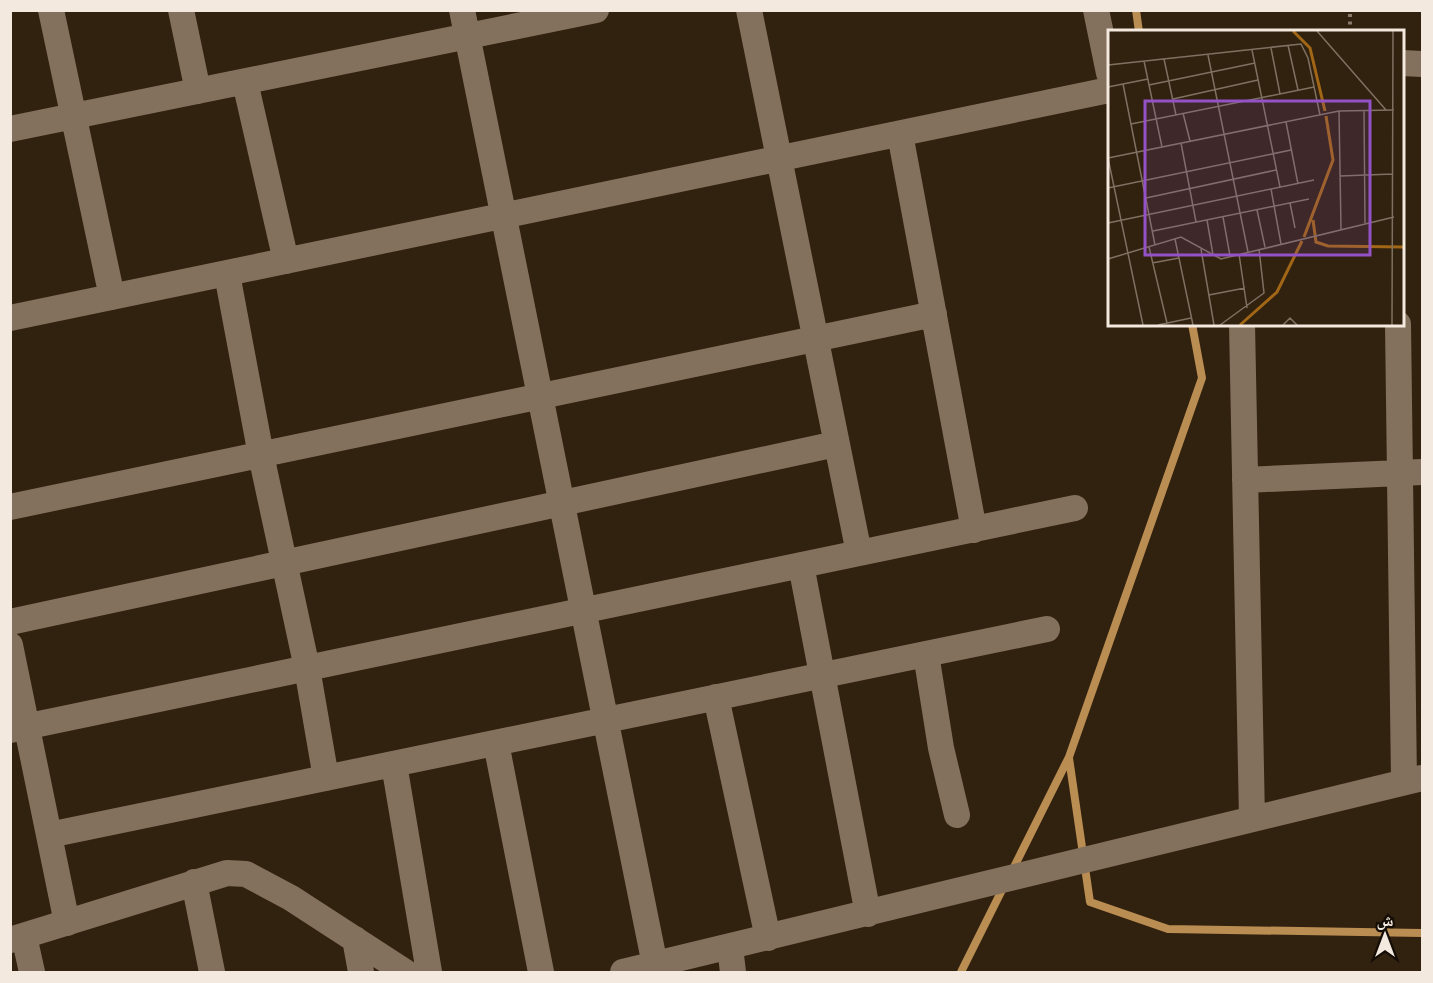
<svg xmlns="http://www.w3.org/2000/svg" width="1433" height="983" viewBox="0 0 1433 983" font-family="Commissioner,'Noto Naskh Arabic',sans-serif">
<rect width="100%" height="100%" fill="#31210f"/>
<g fill="none" stroke-linecap="round" stroke-linejoin="round">
<path stroke="#ba8d52" stroke-width="8" d="M1136 10 1139 32
M1069 758 1090 902 1168 929 1422 933
M1012 871 1069 757 1202 378 1192 324
M961 972 1005 884"/>
<path stroke="#897b6c" stroke-width="4" stroke-dasharray="3 4.5" stroke-linecap="butt" d="M1350 32V10"/>
<path stroke="#84715d" stroke-width="26" d="M51 10 112 297
M181 10 198 91
M462 10 655 965
M749 10 859 553
M1096 10 1109 73
M1402 63 1422 64
M245 82 286 261
M10 129 596 10
M900 134 974 530
M227 274 261 455 307 668 326 778
M10 318 1109 90
M1242 324 1252 819
M1398 324 1404 782
M1245 480 1422 472
M10 507 934 314
M801 565 868 914
M10 622 836 444
M10 645 67 923
M926 654 941 748 957 815
M716 697 768 938
M10 730 1075 508
M496 743 541 972
M394 764 429 972
M49 835 1047 629
M194 882 212 972
M24 936 32 972
M355 939 361 972
M10 940 227 873 246 874 291 898 405 972
M730 947 733 972
M623 972 1422 778"/>
</g>
<g transform="translate(1108 30)">
<rect width="296" height="296" fill="#31210f"/>
<path fill="none" stroke="#a16616" stroke-width="3" d="M185 1 202 18 217 81M205 190 208 212 220 216 296 217M196 207 225 130 218 86M132 295 169 262 194 211"/>
<path fill="none" stroke="#7f7162" stroke-width="1.5" d="M209 1 278 80M180 15 190 60M163 18 172 64M144 20 172 157M100 25 140 222M56 29 68 85M36 31 54 117M0 35 193 14 200 28 212 85M15 54 47 215M41 55 147 33M0 57 40 49M65 69 150 50M256 80 257 193M231 81 233 199M75 83 82 111M178 92 190 154M23 94 206 57M73 113 88 192M0 128 231 81 286 80M0 128 35 295M232 146 285 144M0 158 183 120M163 159 173 214M38 168 168 140M182 173 187 198M149 180 157 217M115 187 122 226M99 190 105 225M0 193 206 150M45 201 201 169M67 209 85 295M41 217 59 293M93 219 106 295M131 224 139 278M0 229 73 207 113 229 286 187M44 233 71 228M101 265 137 258M50 295 83 288M112 295 156 263 151 219M175 295 182 288 189 295M284 295 285 1"/>
<path fill="#9352c5" fill-opacity="0.15" stroke="#9352c5" stroke-width="3" d="M37 71H262V225H37Z"/>
<rect width="296" height="296" fill="none" stroke="#f4e9de" stroke-width="3"/>
</g>
<rect width="1433" height="983" fill="none" stroke="#f4e9de" stroke-width="24"/>
<g transform="translate(1385 935)" stroke="#140d06" stroke-width="4.5" paint-order="stroke">
<path d="M0-4.5L10 22L0 15L-10 22Z" fill="#f4e9de"/>
<text y="-9" font-size="16" font-weight="bold" text-anchor="middle" fill="#f4e9de">ش</text>
</g>
</svg>
